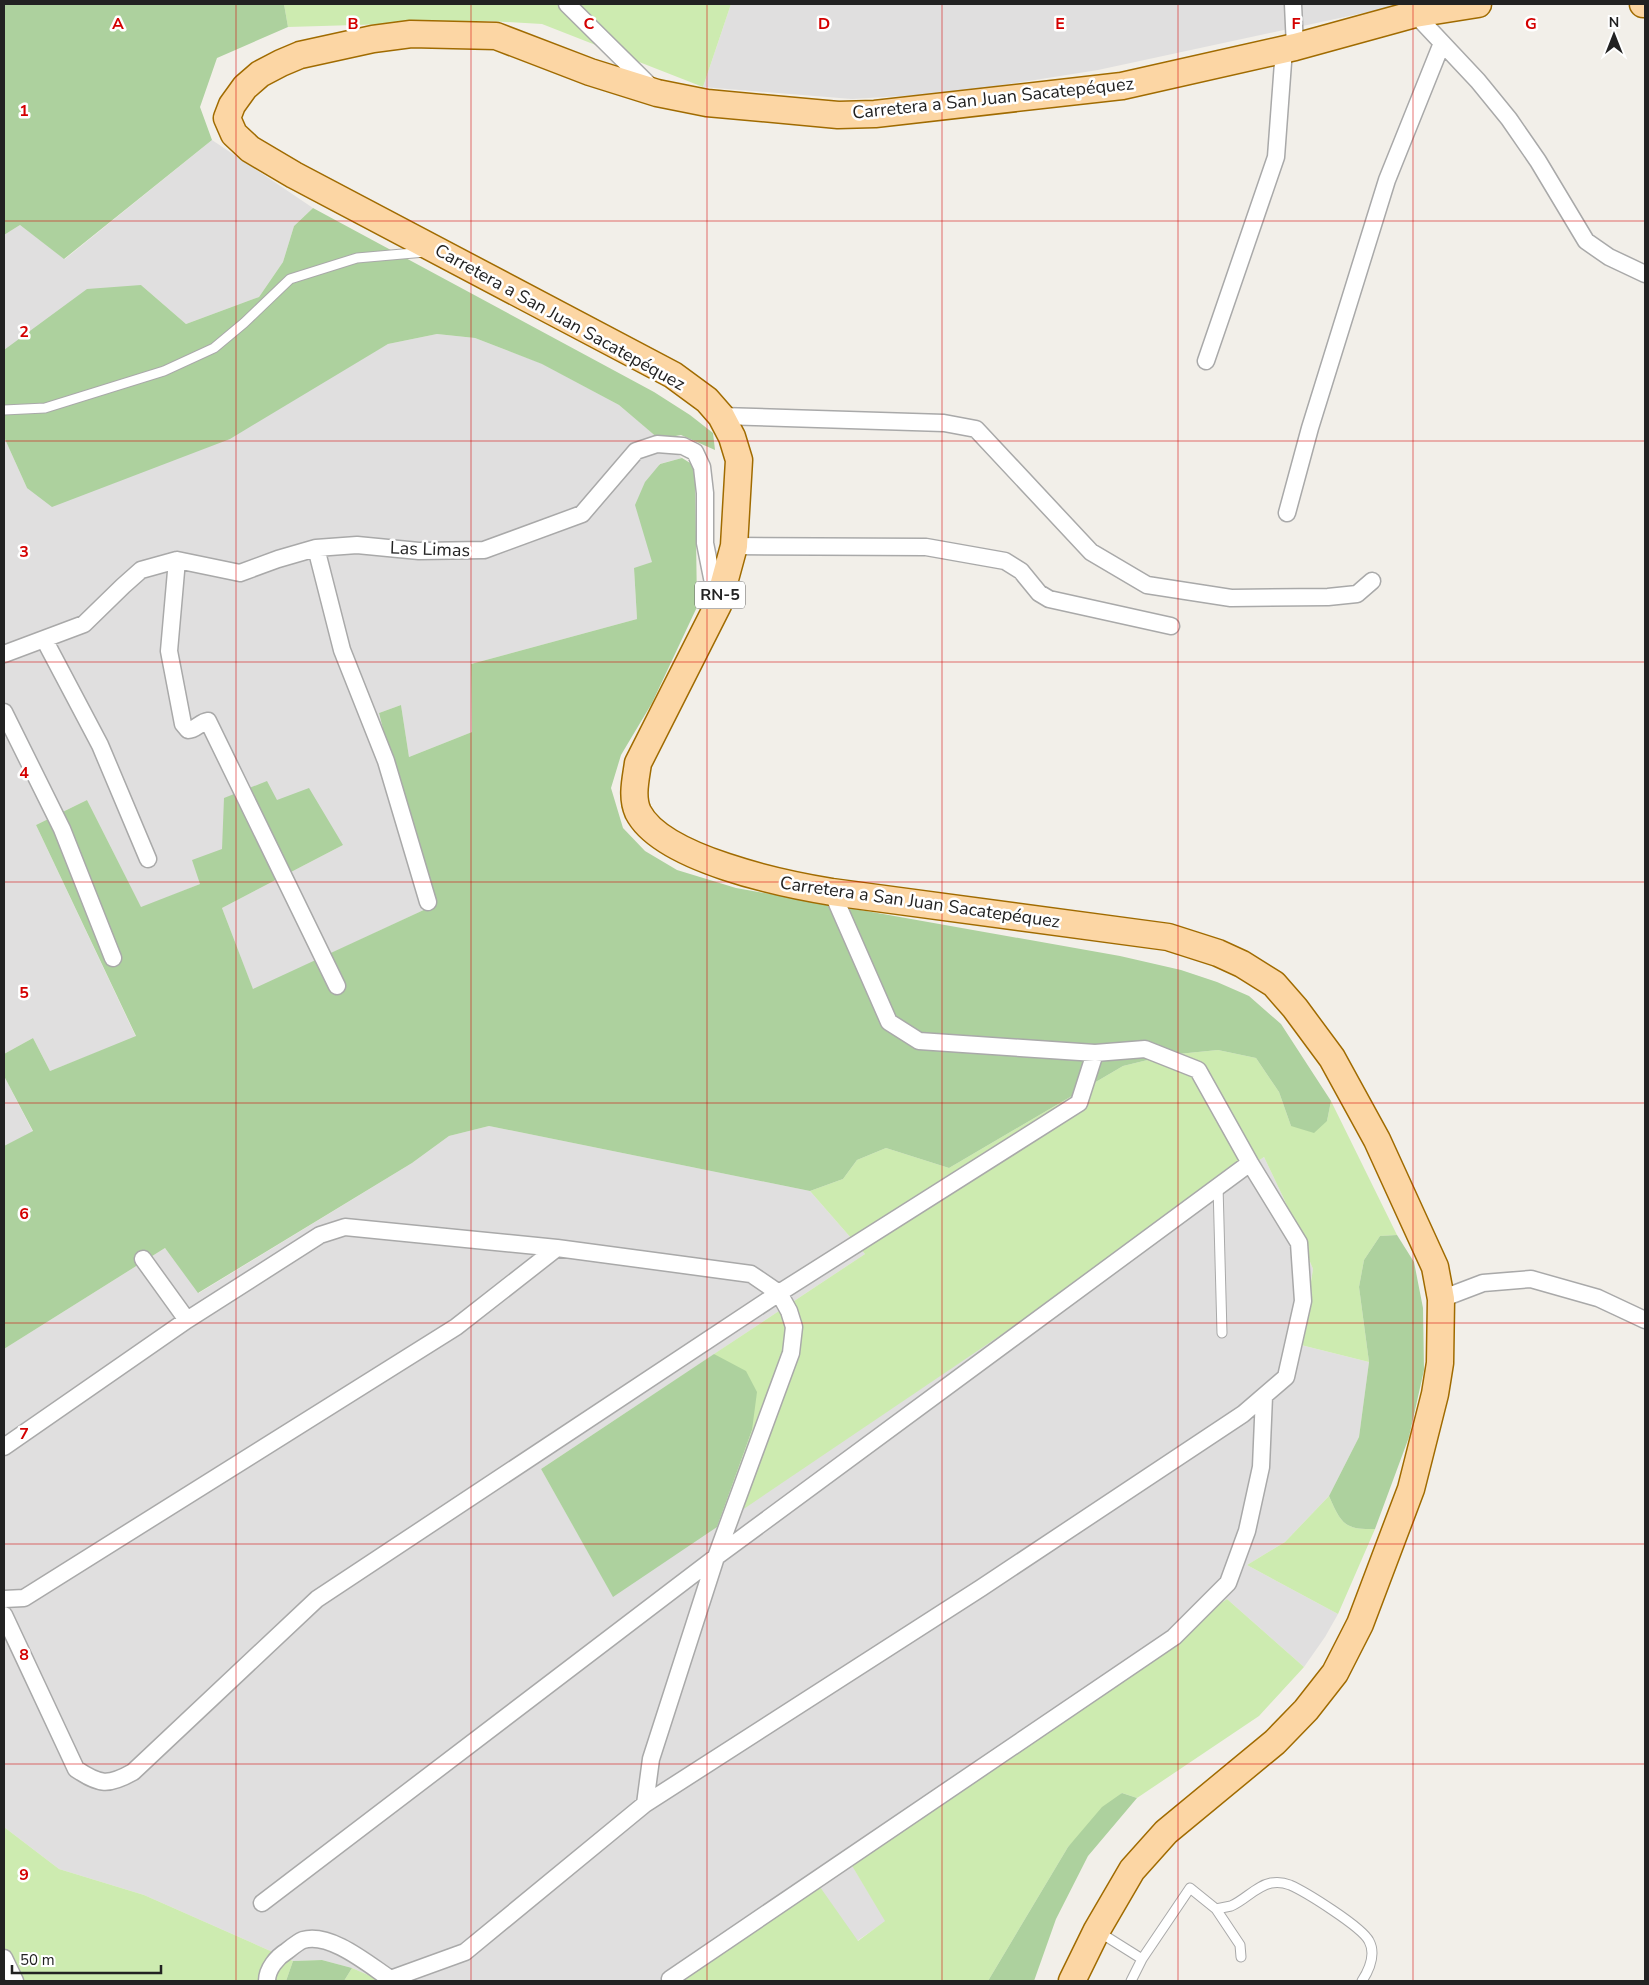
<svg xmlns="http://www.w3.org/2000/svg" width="1649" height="1985" viewBox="0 0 1649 1985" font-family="'Nunito Sans',sans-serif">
<rect width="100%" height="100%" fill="#f2efe9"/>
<path fill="#e0dfdf" d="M731 4H1405L1098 70 952 93 852 99 703 87Z
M212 140 313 208 294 226 283 262 259 297 186 324 141 285 4 350V235L20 225 65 259Z
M437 334 475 338 543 364 619 405 682 458 659 464 652 562 634 569 637 619 471 664 472 732 409 757 401 705 379 713 428 908 253 990 222 908 343 845 223 849 200 884 141 908 87 800 36 825 136 1037 50 1071 33 1038 4 1054V437L27 488 348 366 388 344Z
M4 1076 33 1132 4 1146Z
M489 1126 810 1191 865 1254 541 1469 613 1596 1264 1157 1284 1199 1313 1269 1301 1345 1369 1362 1359 1437 1329 1496 1285 1542 1247 1565 1338 1614 1325 1637 1304 1667 1227 1599 845 1854 886 1921 857 1941 668 1981H382L352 1968 322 1960 293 1961 144 1895 59 1869 4 1827V1349L165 1248 199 1293 412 1163 449 1136Z"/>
<path fill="#cdebb0" d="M284 4H731L703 87 542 24 489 21 288 27Z
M1218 1050 1256 1058 1279 1092 1291 1126 1327 1121 1331 1101 1397 1235 1380 1236 1364 1260 1359 1287 1369 1362 1301 1345 1313 1269 1284 1199 1264 1157 717 1527 752 1430 714 1354 865 1254 810 1191 843 1179 857 1160 886 1148 949 1168 1123 1066 1168 1055Z
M1329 1496C1341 1523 1344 1530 1375 1529L1338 1614 1247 1565 1285 1542Z
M1227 1599 1304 1667 1259 1716 1137 1798 1122 1793 1068 1847 988 1981H668L813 1877 858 1941 885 1921 845 1854Z
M4 1827 59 1869 144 1895 293 1961 286 1981H4Z
M352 1968 382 1981H344Z"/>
<path fill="#add19e" d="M4 4H284L288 27 217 58 200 107 212 140 64 259 20 225 4 235Z
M313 208 654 392 690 415 713 433 715 450 681 435 659 439 619 405 542 364 475 338 437 334 388 344 230 439 52 507 27 488 4 437V350L87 289 141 285 186 324 259 297 283 262 294 226Z
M682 458 695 466 697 607 652 703 621 755 611 788 623 828 645 851 677 870 736 888 1120 956 1181 970 1217 982 1249 996 1281 1024 1331 1101 1327 1121 1314 1133 1291 1126 1279 1092 1256 1058 1218 1050 1168 1055 1123 1066 949 1168 886 1148 857 1160 843 1179 810 1191 489 1126 449 1136 412 1163 198 1293 165 1248 4 1349V1146L33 1131 4 1076V1054L33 1038 50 1071 136 1036 36 825 87 800 141 907 200 884 192 860 222 849 224 798 267 781 277 800 309 788 343 845 222 908 253 989 428 908 379 713 401 705 409 757 472 732 471 664 637 619 634 568 652 562 635 505 645 482 660 464Z
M1397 1235 1414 1262 1423 1308 1424 1370 1409 1437 1375 1529C1344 1530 1341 1523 1329 1496L1359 1437 1369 1362 1359 1287 1364 1260 1380 1236Z
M714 1354 746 1371 757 1392 752 1430 717 1527 613 1597 541 1469Z
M1122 1793 1137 1798 1088 1856 1056 1919 1034 1981H988L1068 1847 1102 1807Z
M322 1960 352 1968 344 1981H286L293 1961Z"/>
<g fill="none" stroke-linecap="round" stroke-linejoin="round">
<g stroke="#a9a9a9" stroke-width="11">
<path id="service" d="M4 410 45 408 164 371 214 348 244 323 290 279 357 258 425 252
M1218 1186 1222 1333
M1216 1909C1221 1908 1226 1907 1231 1906 1245 1900 1256 1886 1271 1883 1277 1882 1285 1883 1290 1885 1306 1892 1362 1927 1369 1941 1376 1954 1369 1970 1362 1981
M1099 1932 1142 1959
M1131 1981 1142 1959 1190 1888 1216 1909 1240 1945 1241 1957"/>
</g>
<g stroke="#a9a9a9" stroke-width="19">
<path id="minor" d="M567 4 652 88
M1293 4 1295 47
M1415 14 1478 81 1509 119 1538 161 1586 241 1609 257 1645 274
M1206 361 1276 157 1284 49
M721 416 944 423 976 429 1091 552 1147 585 1231 598 1328 597 1357 594 1372 581
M1287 513 1310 428 1387 180 1442 43
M734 546 926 547 1005 561 1021 571 1039 593 1049 599 1171 626
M316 548 342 650 386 761 428 902
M177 560 169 651 183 724 188 730C196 730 200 722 208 721L337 986
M44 639 100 745 148 859
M4 654 84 624 123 586 141 570 177 560 240 573 278 559 316 548 357 545 419 551 484 550 582 514 636 451 657 444 683 446 695 452 702 467 705 493V543L716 598
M4 712 62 829 113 958
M143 1259 187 1320
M1441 1299 1483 1283 1531 1279 1598 1298 1645 1320
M4 1447 187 1320 320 1235 345 1227 557 1248 751 1274 779 1293 789 1311 794 1327 791 1353 716 1557 651 1759 645 1804
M4 1599 24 1598 456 1327 557 1248
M4 1615 76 1769C100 1785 108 1786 133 1772L317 1599 779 1293 1079 1103 1095 1053
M262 1903 716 1557 1250 1163
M4 1958 15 1981
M670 1979 1174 1637 1228 1583 1247 1531 1261 1467 1264 1396
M267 1981C267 1969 277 1957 287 1951 292 1947 298 1942 303 1940 330 1932 368 1964 389 1978
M385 1981 465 1952 645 1804 981 1588 1243 1414 1286 1377 1303 1301 1299 1243 1250 1163 1198 1070 1145 1049 1095 1053 919 1041 889 1022 832 892"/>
</g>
<g stroke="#a06b00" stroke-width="29">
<path id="primary" d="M1643 4H1645
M1072 1981 1097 1930 1132 1870 1166 1832 1275 1742 1306 1710 1335 1673 1360 1624 1411 1489 1435 1394 1440 1363 1441 1299 1435 1267 1377 1140 1332 1058 1295 1008 1274 984 1242 964 1218 953 1168 937 832 892C783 884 662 859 638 812 631 797 636 778 638 763L718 605 734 546 739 460 732 437 721 416 707 400 673 375 294 175 250 149 234 134 227 118 232 105 245 87 260 74 281 63 300 55 373 39 411 34 496 36 590 72 657 93 707 103 838 115 875 114 1122 86 1295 47 1415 14 1478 4"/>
</g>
<use href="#service" stroke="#fff" stroke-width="9"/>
<use href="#minor" stroke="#fff" stroke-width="16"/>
<use href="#primary" stroke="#fcd6a4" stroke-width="26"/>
</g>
<path fill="none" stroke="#d40000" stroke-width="1" stroke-opacity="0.55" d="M236 4V1981M471 4V1981M707 4V1981M942 4V1981M1178 4V1981M1413 4V1981M4 221H1645M4 441H1645M4 662H1645M4 882H1645M4 1103H1645M4 1323H1645M4 1544H1645M4 1764H1645"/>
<g text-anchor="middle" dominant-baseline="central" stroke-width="5" stroke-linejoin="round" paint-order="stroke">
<rect fill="#fff" stroke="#646464" stroke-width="1" x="695" y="581.5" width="50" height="27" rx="4"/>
<g font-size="16" font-weight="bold" fill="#222">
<text x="720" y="595">RN-5</text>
</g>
<g font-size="18" fill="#222" stroke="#fff">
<text transform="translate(993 98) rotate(-6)">Carretera a San Juan Sacatepéquez</text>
<text transform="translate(560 317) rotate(29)">Carretera a San Juan Sacatepéquez</text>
<text transform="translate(430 549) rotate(2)">Las Limas</text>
<text transform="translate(920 902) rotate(8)">Carretera a San Juan Sacatepéquez</text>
</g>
</g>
<g font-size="16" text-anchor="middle" font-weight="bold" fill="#d40000" stroke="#fff" stroke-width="5" stroke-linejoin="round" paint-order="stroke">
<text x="118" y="29">A</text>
<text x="353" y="29">B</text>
<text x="589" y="29">C</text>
<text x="824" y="29">D</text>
<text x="1060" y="29">E</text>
<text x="1296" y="29">F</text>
<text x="1531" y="29">G</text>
<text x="24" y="116">1</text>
<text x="24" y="337">2</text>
<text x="24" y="557">3</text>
<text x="24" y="778">4</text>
<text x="24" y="998">5</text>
<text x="24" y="1219">6</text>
<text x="24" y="1439">7</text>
<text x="24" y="1660">8</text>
<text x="24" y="1880">9</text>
</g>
<rect width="1649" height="1985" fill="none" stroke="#222222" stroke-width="10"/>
<g transform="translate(1614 35)" stroke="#ffffff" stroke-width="4" paint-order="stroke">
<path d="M0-4L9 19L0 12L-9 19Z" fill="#222222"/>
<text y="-8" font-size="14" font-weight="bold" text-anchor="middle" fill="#222222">N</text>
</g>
<path d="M12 1965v8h149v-8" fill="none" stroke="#222222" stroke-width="2.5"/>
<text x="20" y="1965" font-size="15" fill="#222222" stroke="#ffffff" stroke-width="4" paint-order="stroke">50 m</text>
</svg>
